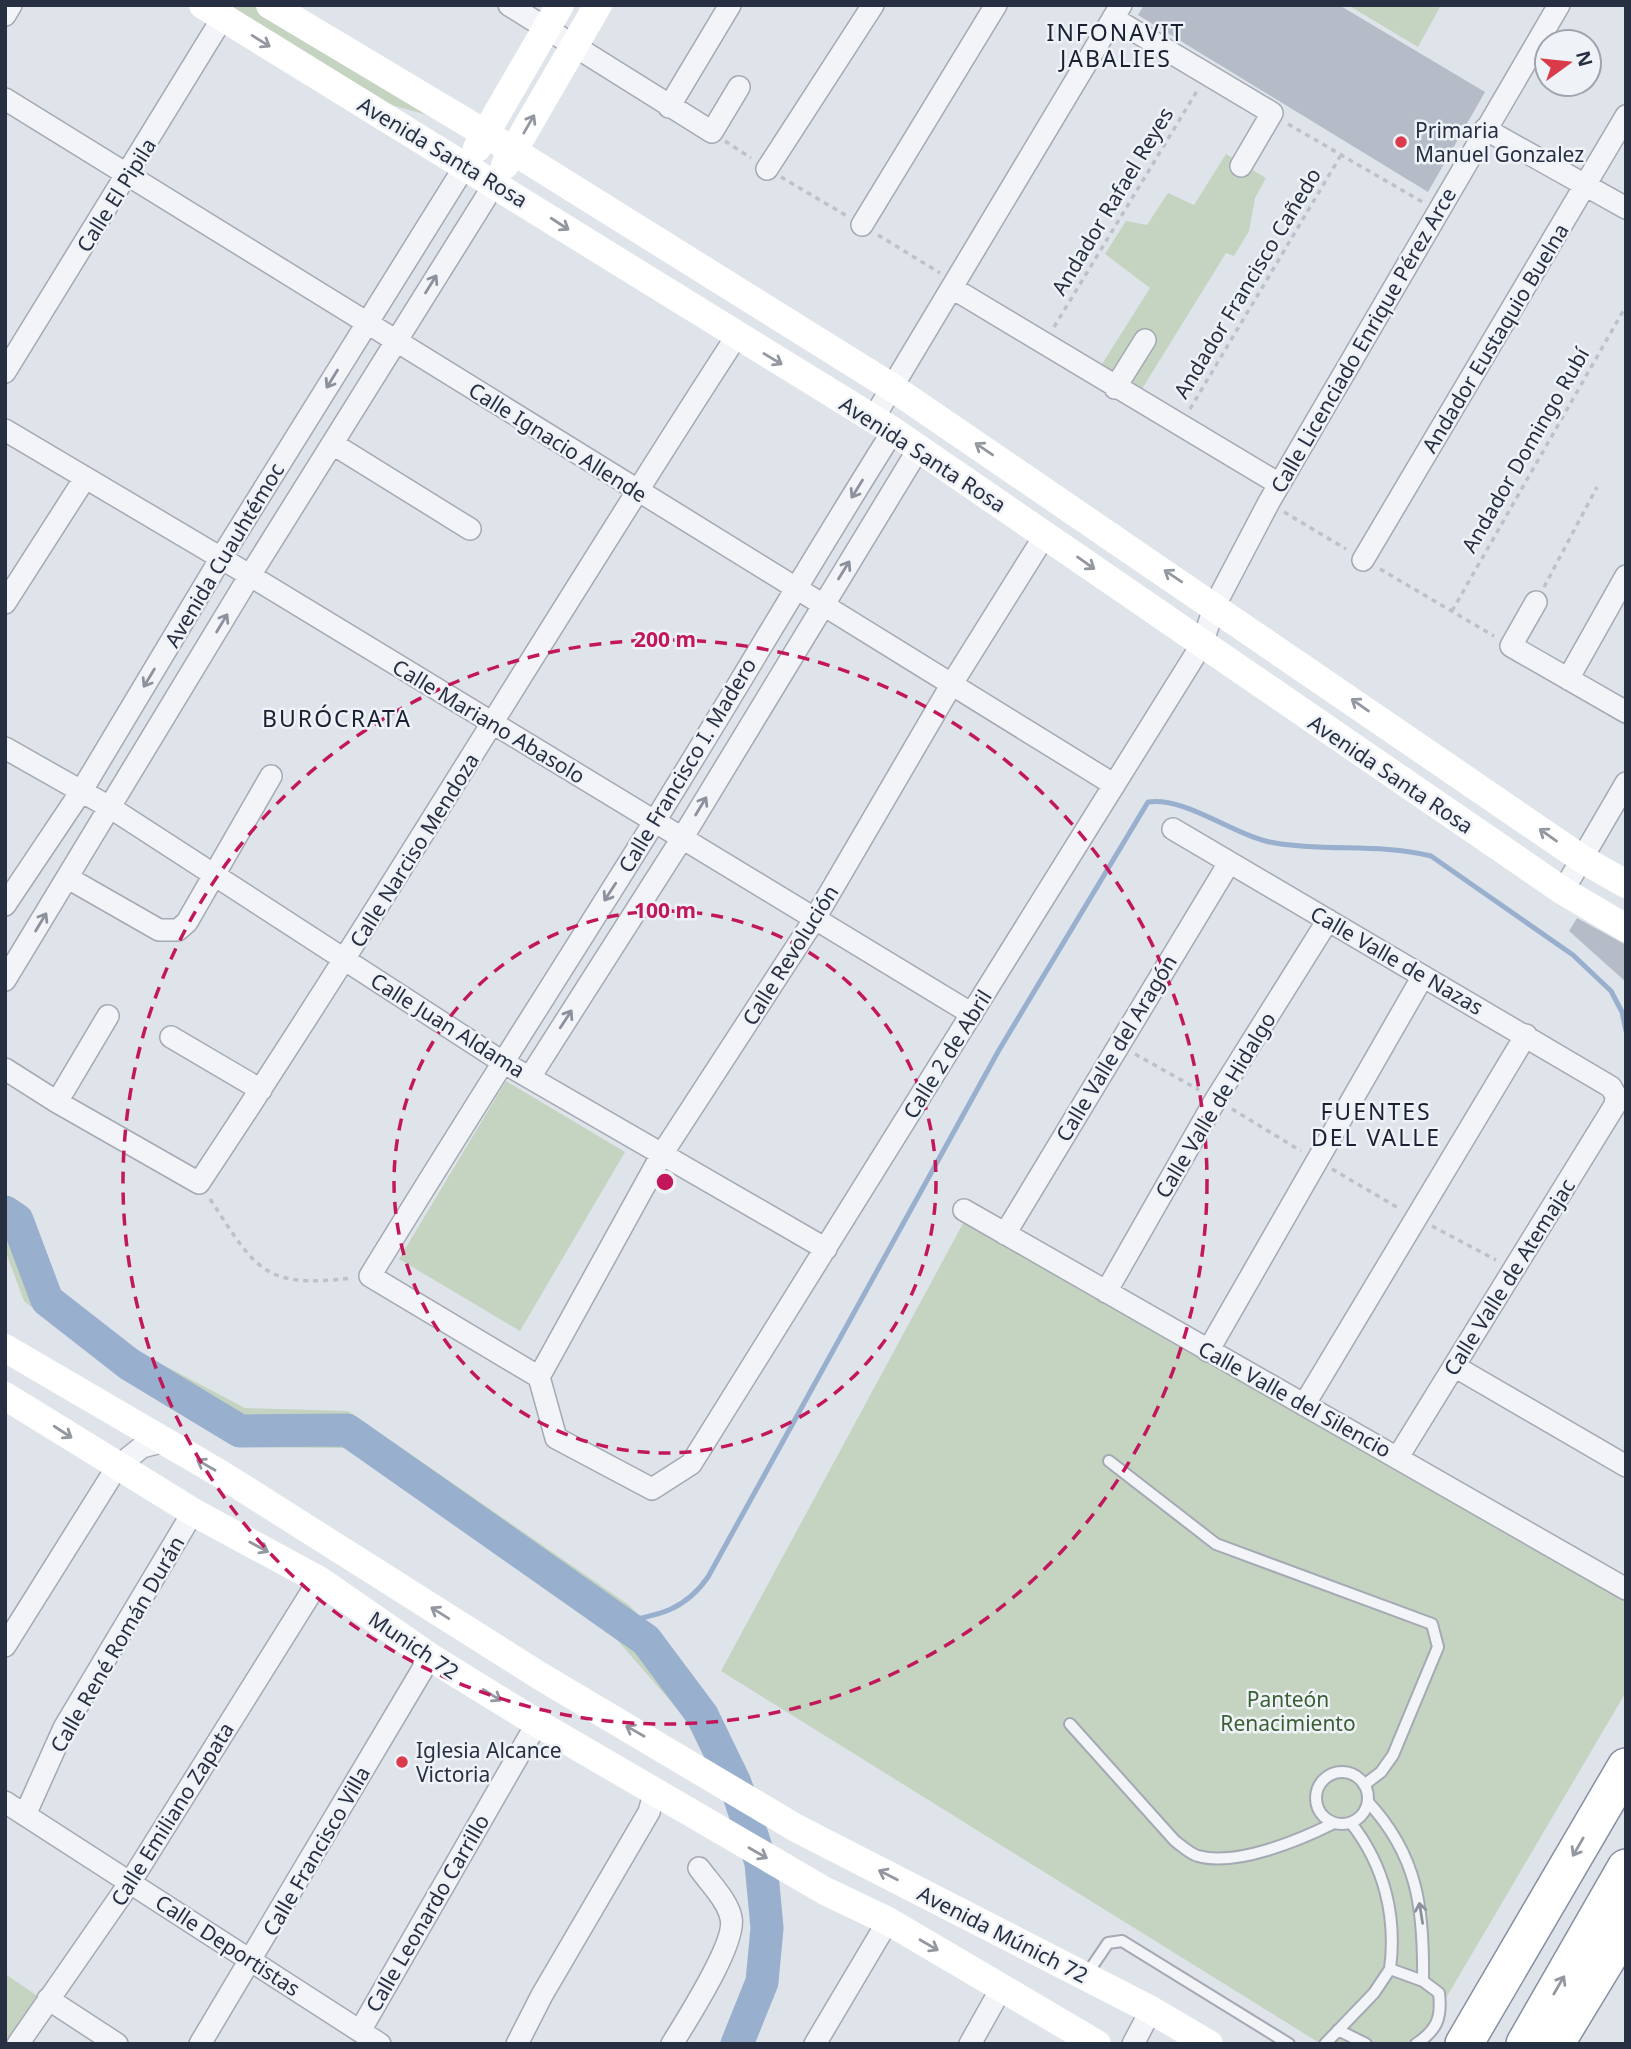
<svg xmlns="http://www.w3.org/2000/svg" width="1631" height="2049" viewBox="0 0 1631 2049" font-family="'Noto Sans',sans-serif">
<rect width="100%" height="100%" fill="#dfe3ea"/>
<path fill="#c4d4c0" d="M205 5H270L478 129 359 96Z
M1348 5H1441L1418 47Z
M1226 154 1266 178 1255 198 1249 231 1234 256 1226 253 1137 397 1097 372 1150 288 1105 254 1126 221 1147 225 1168 193 1194 205Z
M506 1081 625 1152 520 1331 399 1259Z
M5 1195 12 1198 60 1290 133 1349 245 1408 348 1411 629 1605 675 1652 721 1721 757 1792 761 1863 723 1797 694 1728 618 1641 347 1448 235 1447 120 1377 24 1301 5 1250Z
M966 1218 1626 1597V1692L1419 2044H1321L721 1671Z
M5 1974 39 1997 10 2040 5 2037Z"/>
<g fill="none" stroke-linecap="round" stroke-linejoin="round">
<path stroke="#98afcd" stroke-width="5" d="M621 1622C660 1615 685 1610 708 1577L999 1050 1148 802C1185 796 1236 837 1275 843 1326 852 1379 843 1431 856L1573 955 1611 991 1622 1012 1626 1031"/>
<path stroke="#98afcd" stroke-width="33" d="M5 1212 17 1220 47 1300 129 1364 240 1431 347 1430 646 1640 702 1715 735 1783 761 1863 767 1928 762 1982 737 2044"/>
</g>
<path fill="#b6bcc7" d="M1144 5H1339L1485 92 1428 192 1138 15Z
M1577 918 1626 945V982L1569 931Z"/>
<g fill="none" stroke-linecap="round" stroke-linejoin="round">
<g stroke="#a4a9b4" stroke-width="14">
<path id="lane" d="M1109 1461 1216 1544 1432 1624 1438 1647 1393 1755 1381 1772 1364 1785
M1070 1724 1175 1841C1182 1846 1190 1854 1198 1856 1236 1867 1300 1840 1334 1823
M1316 1798a26 26 0 1 1 52 0a26 26 0 1 1-52 0Z
M1368 1802C1418 1856 1424 1909 1423 1981
M1351 1823C1384 1865 1397 1916 1390 1969
M1087 1974 1108 1943 1122 1941 1289 2044
M1338 2030 1366 2044
M1325 2044 1374 1993 1390 1969 1423 1981 1439 1993C1442 2018 1437 2030 1416 2044"/>
</g>
<g stroke="#a4a9b4" stroke-width="24">
<path id="street" d="M509 5 712 132 739 87
M5 15 11 5
M1113 18 1272 113 1241 166
M5 99 1113 784
M669 107 730 5
M1485 129 1626 208
M767 169 873 5
M862 225 996 5
M954 289 1279 484
M5 372 223 17
M1115 388 1145 340
M873 419 1121 5
M5 430 221 558 972 1014
M893 431C811 561 734 694 653 824 559 975 463 1124 370 1276L539 1377 556 1438 652 1489 691 1464 1202 644 1215 605 1269 502 1559 5
M333 444 470 529
M1363 560 1626 116
M1536 602 1511 646 1626 712
M5 603 85 478
M1568 679 1626 576
M5 748 111 808 501 1061 826 1249
M1173 829 1611 1087 1616 1096 1615 1105 1398 1457
M68 878 159 930H178L187 922 271 776
M1563 891 1626 783
M5 905 82 790 221 558 465 166
M5 980 249 577 495 183
M171 1037 261 1090
M5 1069 57 1102 199 1183C384 905 554 617 736 337
M530 1077 681 840 919 448
M57 1102 108 1016
M964 1210 1626 1589
M1005 1234 1229 863
M1106 1292 1216 1099 1328 920
M1208 1351 1423 976
M1454 1366 1626 1466
M539 1377 662 1154 814 920 953 682 1045 535
M1304 1405 1526 1035
M5 1646 117 1467 142 1447 165 1441
M5 1802 380 2044
M25 1815 64 1728 193 1512
M48 1999 117 2044
M360 2031 537 1723
M18 2044 131 1881 319 1580
M200 2044 430 1657
M517 2044 542 1995 649 1812 655 1791
M672 2044C686 2021 737 1942 731 1918 728 1901 709 1882 699 1868
M815 2044 888 1921
M970 2044 1002 1987
M1133 2044 1151 2010"/>
</g>
<g stroke="#868fa2" stroke-width="40">
<path id="highway" d="M1464 2044 1626 1767
M1525 2044 1626 1868
M1555 2044 1626 1927"/>
</g>
<path stroke="#bdc1c9" stroke-width="3.5" stroke-dasharray="5 5" stroke-linecap="butt" d="M1288 124 1424 203
M725 141 751 158
M781 177 847 216
M878 235 940 273
M1054 327 1197 91
M1190 409 1341 155
M1284 512 1346 549
M1380 569 1494 636
M1544 587 1597 487
M1452 611 1626 306
M1135 1054 1199 1090
M1232 1109 1301 1151
M1332 1169 1400 1209
M210 1199C256 1269 263 1289 352 1278
M1432 1226 1496 1260"/>
<use href="#lane" stroke="#f2f4f8" stroke-width="10"/>
<use href="#street" stroke="#f2f4f8" stroke-width="21"/>
<path stroke="#fff" stroke-width="28" d="M203 5 893 431 1563 891 1626 928
M270 5 486 134 893 388 1582 859 1626 884
M477 148 560 5
M505 165 598 5
M5 1348 219 1473 540 1676 796 1828 1151 2010 1209 2044
M5 1396 193 1512 319 1580 430 1657 537 1723 825 1891 888 1921 1097 2044"/>
<use href="#highway" stroke="#fff" stroke-width="37"/>
</g>
<defs><path id="oneway-shaft" d="M-6 0H5M1.5-3L5.5 0L1.5 3" fill="none" stroke-width="1.6" stroke-linecap="round" stroke-linejoin="round" transform="scale(1.75)"/></defs>
<g stroke="#9397a0">
<use href="#oneway-shaft" transform="translate(261 41) rotate(32)"/>
<use href="#oneway-shaft" transform="translate(529 124) rotate(-60)"/>
<use href="#oneway-shaft" transform="translate(560 224) rotate(33)"/>
<use href="#oneway-shaft" transform="translate(773 359) rotate(31)"/>
<use href="#oneway-shaft" transform="translate(984 449) rotate(-146)"/>
<use href="#oneway-shaft" transform="translate(1086 563) rotate(35)"/>
<use href="#oneway-shaft" transform="translate(1173 576) rotate(-146)"/>
<use href="#oneway-shaft" transform="translate(1360 705) rotate(-145)"/>
<use href="#oneway-shaft" transform="translate(1548 835) rotate(-145)"/>
<use href="#oneway-shaft" transform="translate(63 1432) rotate(33)"/>
<use href="#oneway-shaft" transform="translate(206 1465) rotate(-150)"/>
<use href="#oneway-shaft" transform="translate(259 1547) rotate(28)"/>
<use href="#oneway-shaft" transform="translate(440 1613) rotate(-148)"/>
<use href="#oneway-shaft" transform="translate(492 1695) rotate(32)"/>
<use href="#oneway-shaft" transform="translate(635 1731) rotate(-150)"/>
<use href="#oneway-shaft" transform="translate(1578 1847) rotate(120)"/>
<use href="#oneway-shaft" transform="translate(758 1853) rotate(30)"/>
<use href="#oneway-shaft" transform="translate(888 1875) rotate(-153)"/>
<use href="#oneway-shaft" transform="translate(929 1945) rotate(30)"/>
<use href="#oneway-shaft" transform="translate(1559 1985) rotate(-60)"/>
</g>
<g stroke="#8c929d">
<use href="#oneway-shaft" transform="translate(431 284) rotate(-58)"/>
<use href="#oneway-shaft" transform="translate(332 379) rotate(122)"/>
<use href="#oneway-shaft" transform="translate(857 489) rotate(122)"/>
<use href="#oneway-shaft" transform="translate(844 570) rotate(-58)"/>
<use href="#oneway-shaft" transform="translate(222 623) rotate(-59)"/>
<use href="#oneway-shaft" transform="translate(149 678) rotate(121)"/>
<use href="#oneway-shaft" transform="translate(701 806) rotate(-59)"/>
<use href="#oneway-shaft" transform="translate(610 892) rotate(123)"/>
<use href="#oneway-shaft" transform="translate(41 922) rotate(-59)"/>
<use href="#oneway-shaft" transform="translate(566 1019) rotate(-57)"/>
<use href="#oneway-shaft" transform="translate(1421 1913) rotate(-99)"/>
</g>
<g fill="none" stroke="#c2185b" stroke-width="3.5" stroke-dasharray="12 9">
<circle cx="665" cy="1182" r="271"/>
<circle cx="665" cy="1182" r="542"/>
</g>
<g fill="#d93b4a" stroke="#eff2f7" stroke-width="2.5">
<circle cx="1401" cy="142" r="7"/>
<circle cx="402" cy="1762" r="7"/>
</g>
<g text-anchor="middle" dominant-baseline="central" stroke-width="5" stroke-linejoin="round" paint-order="stroke">
<g font-size="21" fill="#272f42" stroke="#eff2f7" text-anchor="start">
<text x="1415" y="130">Primaria<tspan x="1415" dy="24">Manuel Gonzalez</tspan></text>
<text x="416" y="1750">Iglesia Alcance<tspan x="416" dy="24">Victoria</tspan></text>
</g>
<g font-size="21" fill="#272f42" stroke="#eff2f7">
<text transform="translate(443 152) rotate(31)">Avenida Santa Rosa</text>
<text transform="translate(116 195) rotate(-58)">Calle El Pipila</text>
<text transform="translate(1112 201) rotate(-59)">Andador Rafael Reyes</text>
<text transform="translate(1247 283) rotate(-59)">Andador Francisco Cañedo</text>
<text transform="translate(1495 338) rotate(-59)">Andador Eustaquio Buelna</text>
<text transform="translate(1363 340) rotate(-60)">Calle Licenciado Enrique Pérez Arce</text>
<text transform="translate(558 442) rotate(32)">Calle Ignacio Allende</text>
<text transform="translate(1525 450) rotate(-60)">Andador Domingo Rubí</text>
<text transform="translate(923 454) rotate(33)">Avenida Santa Rosa</text>
<text transform="translate(224 555) rotate(-59)">Avenida Cuauhtémoc</text>
<text transform="translate(489 721) rotate(31)">Calle Mariano Abasolo</text>
<text transform="translate(687 765) rotate(-59)">Calle Francisco I. Madero</text>
<text transform="translate(1391 774) rotate(34)">Avenida Santa Rosa</text>
<text transform="translate(414 850) rotate(-58)">Calle Narciso Mendoza</text>
<text transform="translate(790 955) rotate(-58)">Calle Revolución</text>
<text transform="translate(1397 960) rotate(30)">Calle Valle de Nazas</text>
<text transform="translate(448 1025) rotate(32)">Calle Juan Aldama</text>
<text transform="translate(1116 1048) rotate(-59)">Calle Valle del Aragón</text>
<text transform="translate(947 1054) rotate(-58)">Calle 2 de Abril</text>
<text transform="translate(1215 1105) rotate(-59)">Calle Valle de Hidalgo</text>
<text transform="translate(1509 1277) rotate(-58)">Calle Valle de Atemajac</text>
<text transform="translate(1295 1399) rotate(29)">Calle Valle del Silencio</text>
<text transform="translate(117 1644) rotate(-60)">Calle René Román Durán</text>
<text transform="translate(414 1645) rotate(34)">Munich 72</text>
<text transform="translate(172 1814) rotate(-58)">Calle Emiliano Zapata</text>
<text transform="translate(316 1851) rotate(-60)">Calle Francisco Villa</text>
<text transform="translate(427 1913) rotate(-60)">Calle Leonardo Carrillo</text>
<text transform="translate(1003 1934) rotate(27)">Avenida Múnich 72</text>
<text transform="translate(228 1945) rotate(33)">Calle Deportistas</text>
</g>
<g font-size="21" fill="#395f33" stroke="#eff2f7">
<text x="1288" y="1699">Panteón<tspan x="1288" dy="24">Renacimiento</tspan></text>
</g>
<g font-size="23" letter-spacing="2" fill="#192133" stroke="#eff2f7">
<text x="1116" y="32">INFONAVIT<tspan x="1116" dy="26">JABALIES</tspan></text>
<text x="337" y="718">BURÓCRATA</text>
<text x="1376" y="1111">FUENTES<tspan x="1376" dy="26">DEL VALLE</tspan></text>
</g>
</g>
<circle cx="665" cy="1182" r="10" fill="#c2185b" stroke="#eff2f7" stroke-width="3.5"/>
<g font-size="21" text-anchor="middle" font-weight="bold" fill="#c2185b" stroke="#eff2f7" stroke-width="5" stroke-linejoin="round" paint-order="stroke">
<text x="665" y="647">200 m</text>
<text x="665" y="918">100 m</text>
</g>
<rect width="1631" height="2049" fill="none" stroke="#272f42" stroke-width="14"/>
<g transform="translate(1568 63) rotate(75)"><circle r="33" fill="#eff2f7" stroke="#9fa4af" stroke-width="2"/>
<path d="M0-5L12 26L0 18L-12 26Z" fill="#d93b4a"/>
<text y="-10" font-size="19" font-weight="bold" text-anchor="middle" fill="#272f42">N</text>
</g>
</svg>
